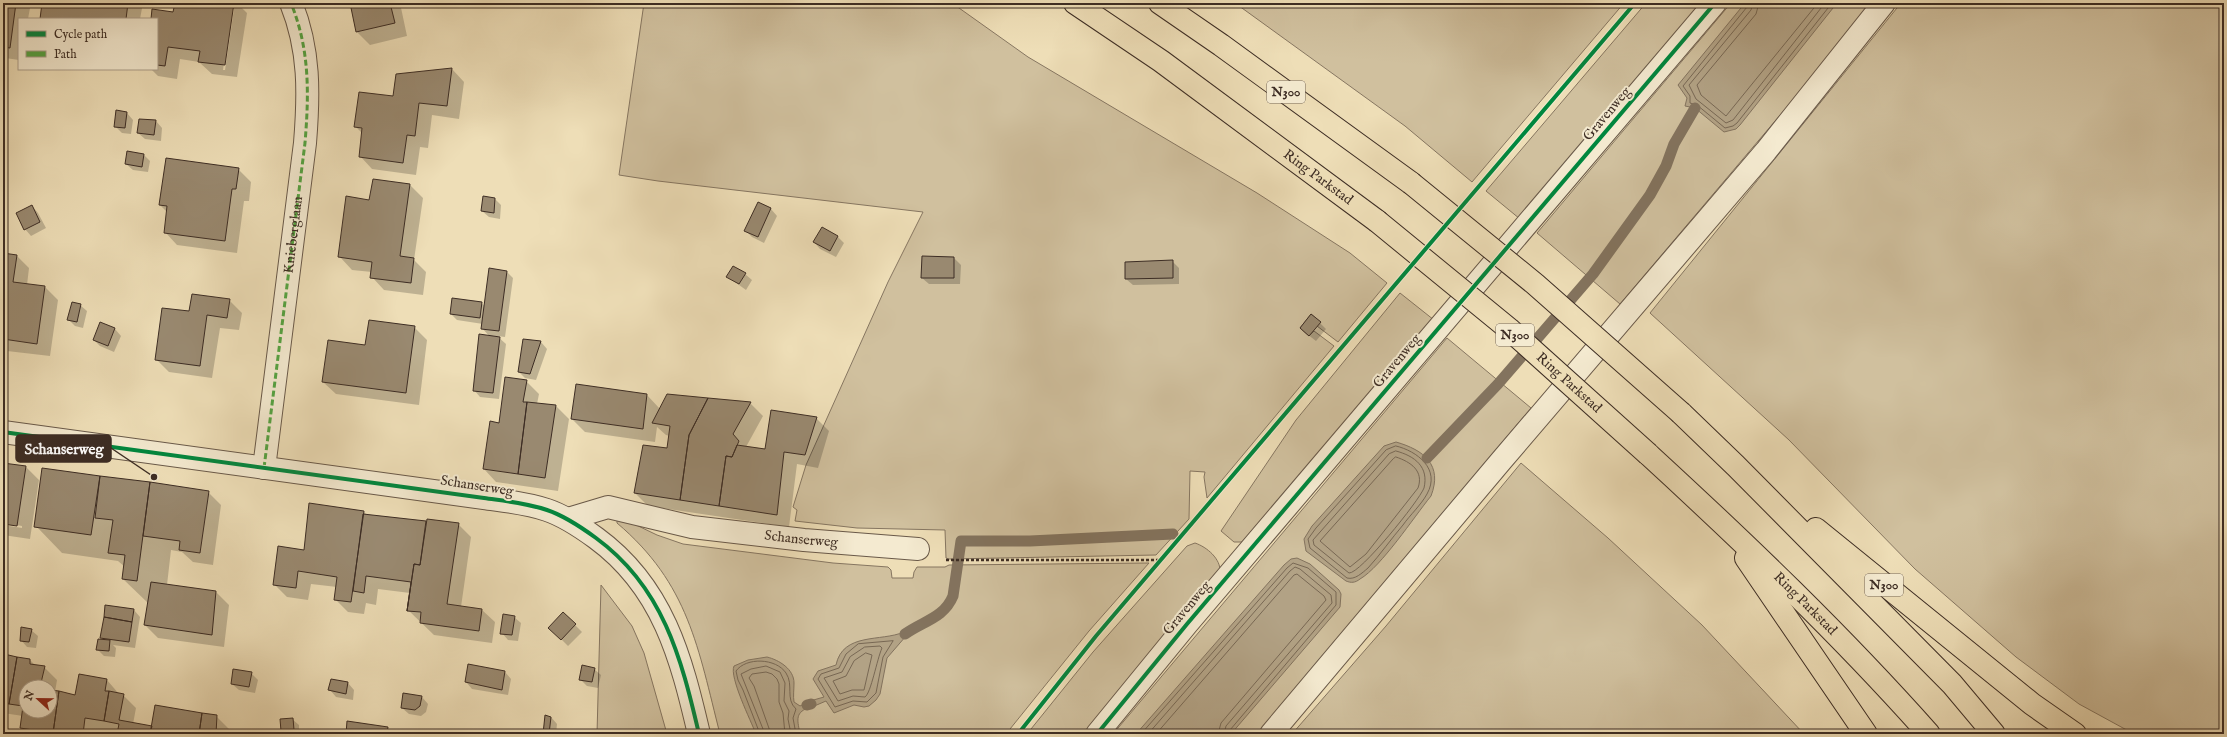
<svg xmlns="http://www.w3.org/2000/svg" width="2227" height="737" viewBox="0 0 2227 737" font-family="'IM FELL English',serif">
<rect width="100%" height="100%" fill="#eedeb7"/>
<filter id="stains"><feTurbulence type="fractalNoise" baseFrequency=".005" numOctaves="4"/><feColorMatrix values="0 0 0 0 .2 0 0 0 0 .09 0 0 0 0 .02 0 0 0 .5 -.17"/></filter>
<radialGradient id="worn" r=".72"><stop offset=".6" stop-color="#630" stop-opacity="0"/><stop offset="1" stop-color="#630" stop-opacity=".3"/></radialGradient>
<path fill="#d0c09e" stroke="#867661" d="M644 3H952L1028 57 1257 193 1350 253 1387 283 1338 342 1317 326 1320 322 1311 314 1300 328 1309 336 1314 331 1334 346 1207 498 1204 477 1205 472 1190 471 1189 519 1156 555 949 559 946 558 945 530 857 528 795 521 797 510 793 507 806 465 888 282 923 212 658 181 619 175Z
M1235 3H1624L1472 182 1405 126Z
M1646 3H1702L1520 219 1486 191Z
M1731 3H1871L1820 68 1620 304 1537 233Z
M1901 3H2224V734H2134L2079 704 2016 657 1915 569 1789 440 1650 313Z
M1400 293 1434 320 1242 542H1234L1221 531 1296 420Z
M1447 338 1531 408 1257 734H1113Z
M1521 463 1608 538 1702 625 1804 734H1292L1386 626Z
M617 518 632 523 657 535 683 544 833 563 888 567 891 570 892 578H913L914 572 917 567H945L949 565 1149 563 1089 631 1006 734H720C698 648 689 584 617 523Z
M1195 543C1207 547 1221 559 1220 572L1083 734H1027L1093 652 1187 546Z
M601 585 632 626 644 653 667 734H597Z"/>
<path fill="#b2a285" stroke="#83735e" d="M1745 3H1837L1740 125 1736 129 1724 132 1695 108 1685 106 1687 98 1678 85Z
M1396 442C1424 450 1443 465 1431 496 1414 517 1381 567 1360 579 1355 583 1351 583 1346 581L1306 551 1304 539 1312 526 1384 446Z
M1297 558 1310 564 1339 590 1341 594 1340 607 1231 734H1136L1284 565 1291 559Z
M904 632 906 636 887 658 880 694 876 700 869 706 864 707 854 705 834 713 826 701 812 707 810 701 824 697 813 679 818 671 836 665C843 632 881 642 904 632Z
M767 657C779 660 794 669 794 683 794 690 793 696 794 702L800 706 806 703 808 708C794 713 798 722 800 734H756C751 721 729 677 734 666L748 660Z"/>
<path fill="#0003" fill-rule="evenodd" d="M3 3H24L30 8 28 19H19V60L5 58 3 59Z
M43 3H143L140 19H41Z
M176 3H237L247 13 237 77 212 74 199 62 180 59 177 79 158 76 151 69H157V19H152L174 13ZM232 9H234L225 70H223Z
M350 3H400L407 36 370 45 357 32Z
M452 69 464 82 459 119 432 115 428 148 420 147 416 175 372 169 360 156 363 134 356 127 393 97Z
M127 113 133 120 131 134 122 133 115 126Z
M140 120 156 121 162 128 161 141 145 139 138 133Z
M144 155 150 161 148 172 133 170 126 164Z
M238 169 251 182 249 201H244L237 253 177 245 165 232 167 212 160 205Z
M410 185 423 198 414 260 426 272 423 295 384 290 372 277V272L352 270 340 257 370 201Z
M484 198 495 199 501 205 500 219 489 217 482 211Z
M759 203 771 209 777 216 764 243 752 237 746 231Z
M32 206 38 213 46 228 31 236 25 229Z
M837 236 844 243 836 257 820 249 814 242Z
M3 254 17 256 29 268 27 285 45 287 58 300 50 356 7 351 3 347Z
M923 257 954 258 961 265 960 284H929L922 278Z
M1172 261 1179 268V284L1133 285 1126 279Z
M507 272 513 278 505 337 497 336 506 344 499 399 480 397 474 390 490 337 482 328 483 324 457 320 451 314 481 303 485 306Z
M745 274 752 280 746 290 728 277Z
M229 300 242 313 239 330 220 328 212 378 169 372 156 359 190 312Z
M80 305 87 311 83 328 75 326 69 320Z
M100 323 115 329 121 336 114 352 100 346 94 340Z
M1320 323 1326 329 1316 341 1307 334Z
M414 327 427 340 419 405 336 394 323 382 366 346Z
M524 340 541 342 547 349 536 380 525 378 519 372Z
M526 381 539 394 537 404 556 406 569 419 558 491 496 482 484 469 500 424Z
M647 395 660 409 750 403 763 416 746 447 765 450 816 418 829 431 818 468 797 464 789 527 648 506 635 493 668 449 670 436 666 435 657 427 655 442 585 432 572 419Z
M3 464 26 467 39 480 30 539 3 535V525L22 528V526L3 523Z
M43 469 208 492 221 505 213 565 193 562 182 552 171 550 167 585 216 592 229 605 224 647 158 638 145 625 149 604 123 579 125 567 118 561 62 553 36 526Z
M364 512 367 515 458 524 471 537 461 607 482 610 495 622 492 643 434 635 408 610 410 593 378 589 376 605 366 603 364 614 348 612 335 599 337 587 311 584 308 600 287 597 274 584 305 551Z
M134 610 140 617 135 648 113 645 116 648 115 657 104 656 97 649 104 640 101 637Z
M563 613 582 632 568 646 550 628Z
M514 617 521 623 518 641 508 640 502 633Z
M31 630 38 636 36 648 27 647 21 640Z
M4 655 30 660 36 666 44 667 57 680 55 692 76 696 107 680 119 694 123 695 136 708 133 724 153 727 216 716 229 729V734H118L98 731 97 734H27L21 728 23 716 3 713ZM26 687H50V711H26Z
M594 669 601 675 598 688 587 686 580 679Z
M505 672 511 679 508 695 472 689 466 682Z
M251 673 258 680 255 693 239 690 232 684Z
M331 680 348 683 354 690 353 700 336 697 330 690Z
M422 697 428 704 426 712 421 716 409 714 402 708Z
M551 717 557 724 556 734H544Z
M292 719 299 725V731L316 734H285L282 731Z
M387 728 393 734H347Z"/>
<g fill="none" stroke-linecap="round" stroke-linejoin="round">
<path stroke="#786854" stroke-width="1" d="M1748 3 1747 7 1683 86 1690 96V103L1697 105 1725 128 1733 126 1737 123 1832 3
M1753 3 1751 10 1689 85 1696 99 1726 123 1733 120 1825 3
M1759 3 1756 14 1697 85 1701 95 1726 116 1818 3
M1396 446C1417 451 1441 469 1427 494 1421 505 1410 515 1403 525 1391 539 1380 555 1368 568 1362 573 1355 580 1347 578L1310 548 1308 539 1316 528 1386 450Z
M1396 451C1415 456 1429 467 1424 488 1419 501 1360 574 1349 573L1314 545 1313 540 1389 454Z
M1396 457C1411 462 1424 471 1418 488L1366 554 1350 567 1320 541 1393 459Z
M893 641 883 657 876 693 867 702 853 701 835 707 818 679 821 674 839 668 846 654 858 644Z
M865 647 880 646 882 648C877 659 871 693 865 697L853 696 838 701 824 678 842 672 850 657Z
M866 653 872 655 864 690H852L840 694 833 681 846 676 854 661Z
M760 734 743 690 738 680 736 671C746 657 776 658 786 673 794 685 785 699 796 709L793 718 796 734
M765 734 741 674 751 669 766 666 780 672 785 683 784 701 789 711 788 719 791 734
M771 734 754 686 749 678 752 674 766 672 772 674 777 679 779 684V702L783 713 785 734
M1141 734 1287 568 1293 563 1308 568 1336 592V605L1230 730 1229 734
M1148 734 1290 571 1295 567 1300 569 1331 595 1332 603 1226 726 1224 734
M1156 734 1294 575 1297 574 1324 596 1326 600 1221 723 1218 734"/>
<path stroke="#83735e" stroke-width="11" d="M1427 458 1498 384 1593 274 1650 195 1666 166 1674 144 1695 108
M905 634C923 621 944 618 953 596L961 541H1030L1173 534
M807 705 811 704"/>
</g>
<path fill="#998970" stroke="#3d2d24" d="M3 3H16L10 48 3 47Z
M42 3H128L126 19H40Z
M175 3H234L225 65 198 62 200 51 168 47 165 66 157 65V19H151L152 9 173 12Z
M350 3H390L395 23 356 32Z
M452 68 447 106 419 103 415 136 407 135 403 163 359 157 362 128 354 127 359 92 393 96 396 74Z
M116 110 127 112 125 128 114 127Z
M139 119 156 120 154 135 137 133Z
M127 151 144 154 142 167 125 164Z
M166 158 239 168 236 189H232L225 241 164 233 167 206 159 205Z
M373 179 410 184 400 256 414 258 411 283 370 278 372 262 338 257 346 196 369 200Z
M483 196 495 198 494 213 481 211Z
M758 202 771 208 758 237 744 231Z
M32 205 40 222 24 230 16 213Z
M822 227 838 236 830 251 813 242Z
M3 253 17 255 13 282 45 286 37 344 3 339Z
M922 256 954 257V278H921Z
M1173 260V278L1125 279V262Z
M733 266 746 273 739 284 726 277Z
M489 268 507 271 499 331 481 329Z
M192 294 230 299 227 318 207 315 200 366 155 360 162 308 189 311Z
M452 298 482 302 480 318 450 314Z
M72 302 81 304 77 322 67 320Z
M1311 314 1321 322 1309 336 1300 328Z
M369 320 415 326 406 393 322 382 328 340 365 345Z
M100 322 115 328 108 346 93 340Z
M479 334 500 337 493 393 473 391Z
M523 339 541 341 530 374 518 372Z
M505 377 527 380 523 402H527L518 474 483 469 490 421 499 423Z
M576 384 647 394 643 429 571 419Z
M667 394 708 398 689 435 680 500 634 493 643 445 667 448 670 426 652 423Z
M708 398 751 402 733 434 739 441 732 457 726 456 719 506 680 500 689 435Z
M527 402 556 405 545 478 518 474Z
M771 410 817 417 805 455 784 452 777 515 719 506 726 456 732 457 737 445 765 449Z
M3 463 26 466 17 526 3 524Z
M42 468 100 476 91 535 34 527Z
M100 476 150 482 137 581 122 579 125 555 108 553 113 520 95 518Z
M150 482 209 491 200 553 179 550 180 541 143 536Z
M309 503 364 511 351 602 334 600 337 577 298 571 296 588 273 585 278 546 304 550Z
M363 514 426 521 420 565 414 564 407 611 411 582 366 576 364 593 353 591Z
M427 519 459 523 447 604 482 609 479 631 420 623 421 612 407 611 414 564 420 565Z
M151 582 216 591 212 635 144 625Z
M105 605 134 609 132 622 104 617Z
M563 612 576 624 561 640 548 628Z
M503 614 515 616 512 635 500 634Z
M104 617 132 622 129 642 100 638Z
M21 627 32 629 29 642 20 641Z
M98 639 110 640 109 651 96 650Z
M4 654 17 657 9 704 3 703Z
M17 657 30 659V664L45 666 40 687H26V711H50V690L59 691 53 733 20 728 23 706 9 704Z
M468 664 505 671 502 690 465 682Z
M582 665 595 668 592 682 579 680Z
M233 669 252 672 249 687 231 684Z
M79 674 107 679 105 691H109L104 721 85 718 83 734 53 733 59 691 75 695Z
M331 679 348 682 346 694 328 690Z
M109 691 124 694 119 720 152 726 150 734H117L119 724 104 721Z
M403 693 422 696 420 706 415 710 401 708Z
M155 705 202 713 199 734H150Z
M202 713 217 715 216 734H199Z
M545 715 551 717 549 734H543Z
M293 718 294 730 281 731 280 719Z
M347 721 388 727 387 734H346Z
M297 730 322 734H295Z"/>
<g fill="none" stroke-linecap="round" stroke-linejoin="round">
<g stroke="#695949" stroke-width="24">
<g id="minor">
<path id="s1" d="M264 468 305 143C309 94 310 50 291 3"/>
<path id="s2" d="M568 519 608 507 692 527 804 540 918 549"/>
</g>
</g>
<g stroke="#695949" stroke-width="24">
<path id="tertiary" d="M3 432 484 498C505 501 527 503 547 510 565 516 581 527 596 538 663 587 681 657 699 734
M1097 734 1187 624 1715 3
M1271 734 1501 461 1766 151 1884 3"/>
</g>
<g stroke="#3d2d24" stroke-width="24">
<g id="trunk">
<path id="s3" d="M1075 3 1161 61 1377 221"/>
<path d="M1160 3 1221 45 1411 183"/>
<path d="M1681 413 1736 466 1952 684 1994 734"/>
<path id="s4" d="M1648 454C1746 544 1841 635 1929 734"/>
<path d="M1816 529 2032 704 2075 734"/>
<path d="M1746 558 1866 734"/>
</g>
</g>
<path stroke="#3d2d24" stroke-width="2.5" stroke-dasharray="3 2" stroke-linecap="butt" d="M946 560H1163"/>
<use href="#minor" stroke="#f4ead0" stroke-width="22"/>
<use href="#tertiary" stroke="#f4ead0" stroke-width="22"/>
<use href="#trunk" stroke="#eedeb7" stroke-width="22"/>
<g stroke="#3d2d24" stroke-width="24" stroke-linecap="butt">
<g id="trunk-bridge">
<path d="M1411 183 1535 284 1681 413"/>
<path id="s5" d="M1377 221 1509 329 1648 454"/>
</g>
</g>
<use href="#trunk-bridge" stroke="#eedeb7" stroke-width="22"/>
<path stroke="#54a442" stroke-width="3" stroke-dasharray="6 3" stroke-linecap="butt" d="M264 468 305 143C309 94 310 50 291 3"/>
<g stroke="#f4ead0" stroke-width="6">
<path id="cycleway" d="M3 432 484 498C505 501 527 503 547 510 565 516 581 527 596 538 663 587 681 657 699 734
M1018 734 1096 636 1635 3
M1097 734 1187 624 1715 3"/>
</g>
<use href="#cycleway" stroke="#00873e" stroke-width="4"/>
</g>
<g text-anchor="middle" dominant-baseline="central" stroke-width="4" stroke-linejoin="round" paint-order="stroke">
<g fill="#f4ead0" stroke="#746658" stroke-width="1">
<rect x="1267" y="81" width="38" height="22" rx="3"/>
<rect x="1496" y="324" width="38" height="22" rx="3"/>
<rect x="1865" y="574" width="38" height="22" rx="3"/>
</g>
<g font-size="13" font-weight="bold" fill="#3d2d24">
<text x="1286" y="92">N300</text>
<text x="1515" y="335">N300</text>
<text x="1884" y="585">N300</text>
</g>
<g font-size="14" fill="#3d2d24" stroke="#f4ead0">
<text transform="translate(1607 114) rotate(-50)">Gravenweg</text>
<text stroke="none"><textPath href="#s3" startOffset="299">Ring Parkstad</textPath></text>
<text stroke="none"><textPath href="#s1" startOffset="235">Knieberglaan</textPath></text>
<text transform="translate(1397 361) rotate(-50)">Gravenweg</text>
<text stroke="none"><textPath href="#s5" startOffset="251">Ring Parkstad</textPath></text>
<text transform="translate(477 486) rotate(9)">Schanserweg</text>
<text stroke="none"><textPath href="#s2" startOffset="238">Schanserweg</textPath></text>
<text stroke="none"><textPath href="#s4" startOffset="217">Ring Parkstad</textPath></text>
<text transform="translate(1187 608) rotate(-50)">Gravenweg</text>
</g>
</g>
<path fill="none" stroke="#3d2d24" stroke-width="1.5" d="M154 477L111 448"/>
<circle fill="#3d2d24" stroke="#f4ead0" stroke-width="1.5" cx="154" cy="477" r="4"/>
<rect fill="#3d2d24" stroke="#3d2d24" stroke-width="1.5" x="16" y="435" width="95" height="27" rx="4"/>
<g font-size="15" text-anchor="middle" font-weight="bold" fill="#fff">
<text x="64" y="454">Schanserweg</text>
</g>
<rect width="2227" height="737" fill="none" stroke="#eedeb7" stroke-width="16"/>
<rect x="4" y="4" width="2219" height="729" fill="none" stroke="#3d2d24" stroke-width="2"/>
<rect x="8" y="8" width="2211" height="721" fill="none" stroke="#3d2d24"/>
<rect x="18" y="18" width="140" height="52" fill="#f4ead0" stroke="#ab9e8b"/>
<rect x="26" y="31" width="20" height="6" fill="#00873e" stroke="#ab9e8b"/>
<text x="54" y="38" font-size="12" fill="#3d2d24">Cycle path</text>
<rect x="26" y="51" width="20" height="6" fill="#54a442" stroke="#ab9e8b"/>
<text x="54" y="58" font-size="12" fill="#3d2d24">Path</text>
<g transform="translate(38 699) rotate(292)"><circle r="19" fill="#f4ead0" stroke="#ab9e8b"/>
<path d="M0-3L7 15L0 10L-7 15Z" fill="#8f2418"/>
<text y="-6" font-size="11" font-weight="bold" text-anchor="middle" fill="#3d2d24">N</text>
</g>
<rect width="100%" height="100%" filter="url(#stains)"/>
<rect width="100%" height="100%" fill="url(#worn)"/>
</svg>
